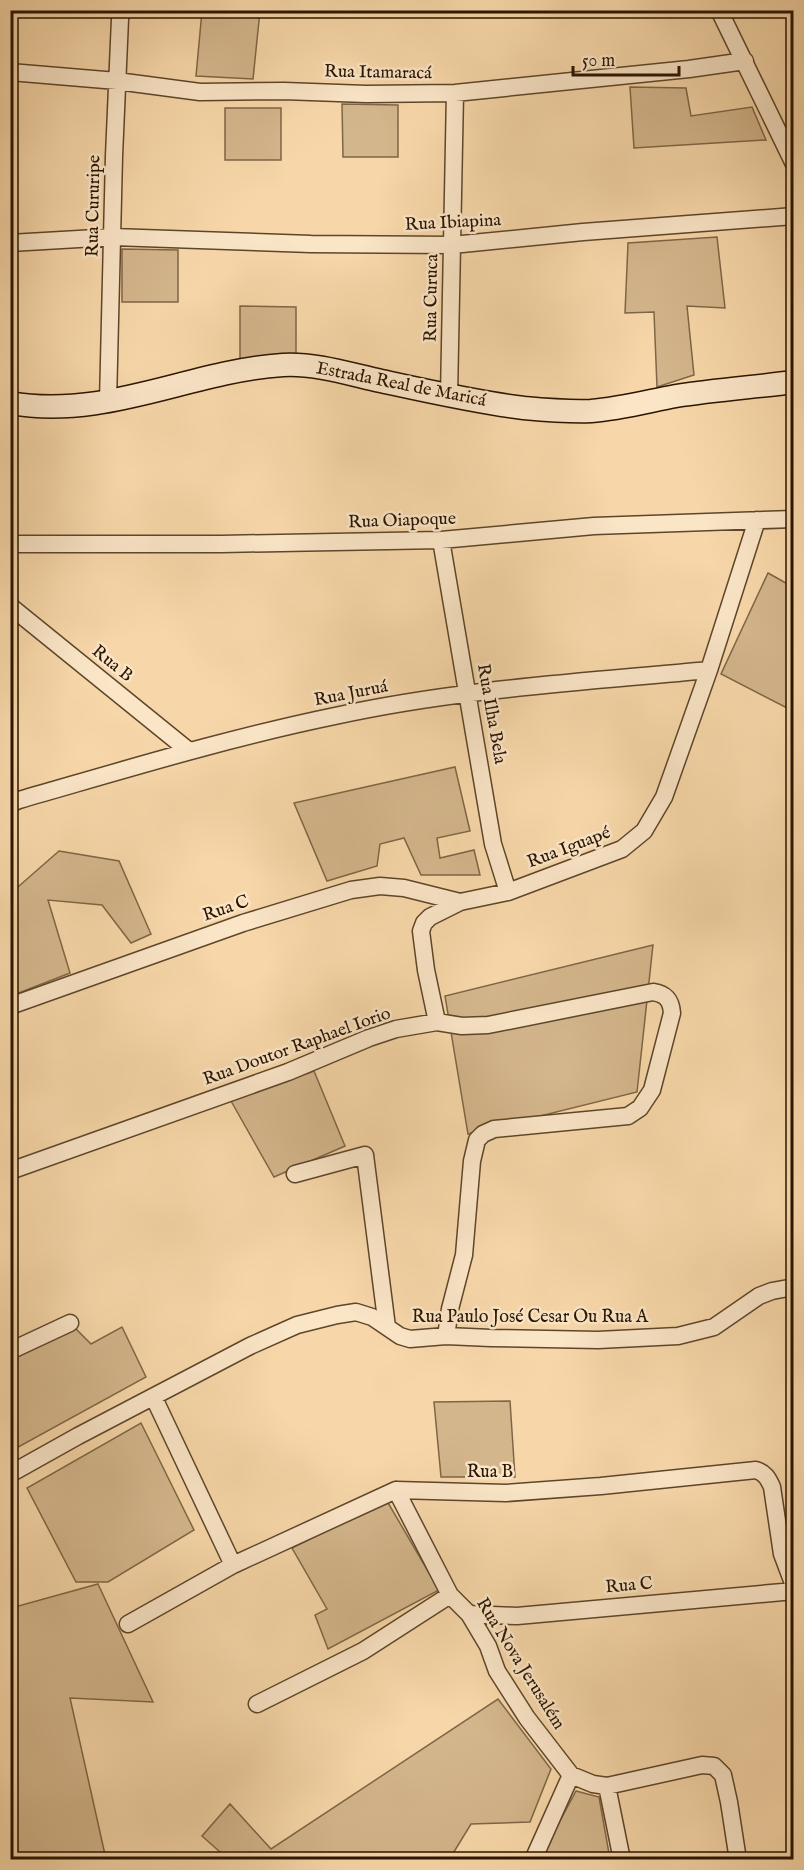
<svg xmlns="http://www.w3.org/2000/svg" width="804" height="1870" viewBox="0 0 804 1870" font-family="'IM FELL English',serif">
<rect width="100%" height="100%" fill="#f7d7a9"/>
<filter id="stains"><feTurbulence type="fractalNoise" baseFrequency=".00333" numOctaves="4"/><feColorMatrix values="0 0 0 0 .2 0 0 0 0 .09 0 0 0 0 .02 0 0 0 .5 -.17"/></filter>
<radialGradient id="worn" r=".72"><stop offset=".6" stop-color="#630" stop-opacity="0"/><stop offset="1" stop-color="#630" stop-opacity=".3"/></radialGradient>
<path fill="#d4b68c" stroke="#7f6646" stroke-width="1.5" d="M202 11H260L253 79 196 76Z
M630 87 686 88 691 116 752 107 766 140 634 148Z
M342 104 398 105V157H343Z
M225 108H281V160H225Z
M717 237 725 308 687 306 694 375 657 387 654 312 625 313 628 243Z
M122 249 178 250V302H122Z
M240 306 296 307V359H240Z
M768 573 793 587V711L721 674Z
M455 767 470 831 437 838 440 858 474 850 480 875H421L404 838 380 844 377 866 327 881 294 803Z
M59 851 119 861 151 934 131 943 102 905 48 900 70 973 11 996V893Z
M653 945 637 1092 468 1134 445 996Z
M314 1071 345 1146 274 1177 231 1101Z
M122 1327 146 1377 11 1451V1360L75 1328 91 1344Z
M510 1401 515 1477H441L434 1402Z
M141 1423 194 1530 108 1582H76L27 1488Z
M387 1501 439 1590 328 1649 315 1615 327 1609 292 1548Z
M98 1584 153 1702 70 1698 106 1859H21L10 1838 11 1608Z
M498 1699 551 1769 530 1822 471 1824 449 1860 228 1859 202 1836 230 1804 271 1849Z
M576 1791 599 1797 610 1859 539 1860Z"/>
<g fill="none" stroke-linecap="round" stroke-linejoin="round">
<g stroke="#5d462a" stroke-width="19">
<path id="street" d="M719 10 794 164
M10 72 117 81 200 92 284 91 366 94 455 93 689 69 745 61
M10 243 113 237 311 244 452 245 583 232 794 216
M449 396 455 93
M108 402 114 156 120 19 122 10
M441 540 493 844 508 892
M10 544H221L441 540 594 526 794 519
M10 606 189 751
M10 804 19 800C124 770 228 738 335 716 458 689 584 682 709 670
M10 1006 243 923 351 890 380 886 404 888 460 902
M437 1022 426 970 421 931 424 923 430 917 460 902 508 892 622 849 644 831 664 797 709 670 757 520
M10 1171 288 1072 369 1038 396 1029 437 1022 462 1026 488 1025 653 992C666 994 671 1000 672 1013L652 1090 640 1108 628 1116 494 1129 483 1134 477 1140 472 1161 464 1255 450 1309 446 1336
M295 1174 365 1155 387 1327
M10 1351 70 1323
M154 1398 233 1565
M10 1474 78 1436 250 1346 297 1325 337 1315 356 1312 372 1317 400 1336 410 1339 446 1336 491 1338 598 1340 678 1336 714 1327 759 1296 772 1291 794 1287
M396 1490 450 1595 469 1614 488 1646 497 1671 527 1718 571 1775 533 1860
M469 1614 517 1616 794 1591
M128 1624 233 1565 396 1490 506 1493 601 1486 756 1470C765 1473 768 1478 772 1487L782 1554 794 1586
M257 1704 363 1651 450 1595
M571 1775 593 1784 607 1786 702 1765 714 1766 723 1775 729 1802 738 1860
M607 1786 622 1860"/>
</g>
<g stroke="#2a1500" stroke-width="25">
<path id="secondary" d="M10 403C106 420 190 371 283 365 315 363 349 374 381 381 428 391 475 402 524 408 546 410 569 412 591 411 620 409 649 401 676 396 715 390 755 387 794 382"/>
</g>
<use href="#street" stroke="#fae5c7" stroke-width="16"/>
<use href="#secondary" stroke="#fae5c7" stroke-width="22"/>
</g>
<g text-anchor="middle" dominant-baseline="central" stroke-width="5" stroke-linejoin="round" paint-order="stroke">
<g font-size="18" fill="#2a1500" stroke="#fae5c7">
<text transform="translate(378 73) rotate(1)">Rua Itamaracá</text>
<text transform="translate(94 206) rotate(-89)">Rua Cururipe</text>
<text transform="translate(453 223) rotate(-3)">Rua Ibiapina</text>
<text transform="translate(432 298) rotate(-89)">Rua Curuca</text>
<text transform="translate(401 385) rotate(11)">Estrada Real de Maricá</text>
<text transform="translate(402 521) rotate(-2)">Rua Oiapoque</text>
<text transform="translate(112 664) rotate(39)">Rua B</text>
<text transform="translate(351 694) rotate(-11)">Rua Juruá</text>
<text transform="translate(491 714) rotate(80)">Rua Ilha Bela</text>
<text transform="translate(569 848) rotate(-21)">Rua Iguapé</text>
<text transform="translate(226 909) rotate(-19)">Rua C</text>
<text transform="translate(297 1047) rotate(-20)">Rua Doutor Raphael Iorio</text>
<text x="530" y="1317">Rua Paulo José Cesar Ou Rua A</text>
<text x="490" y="1472">Rua B</text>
<text transform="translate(629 1586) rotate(-5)">Rua C</text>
<text transform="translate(520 1664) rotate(58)">Rua Nova Jerusalém</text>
</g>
</g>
<rect width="804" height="1870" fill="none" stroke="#f7d7a9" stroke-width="36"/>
<rect x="12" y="12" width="780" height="1846" fill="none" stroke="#2a1500" stroke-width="3"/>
<rect x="18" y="18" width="768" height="1834" fill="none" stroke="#2a1500" stroke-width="1.5"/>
<path d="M573 66v9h106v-9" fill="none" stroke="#2a1500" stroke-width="3"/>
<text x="582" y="66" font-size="18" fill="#2a1500" stroke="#fae5c7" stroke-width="4.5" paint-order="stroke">50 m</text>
<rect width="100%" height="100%" filter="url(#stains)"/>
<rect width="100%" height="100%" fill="url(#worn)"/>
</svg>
